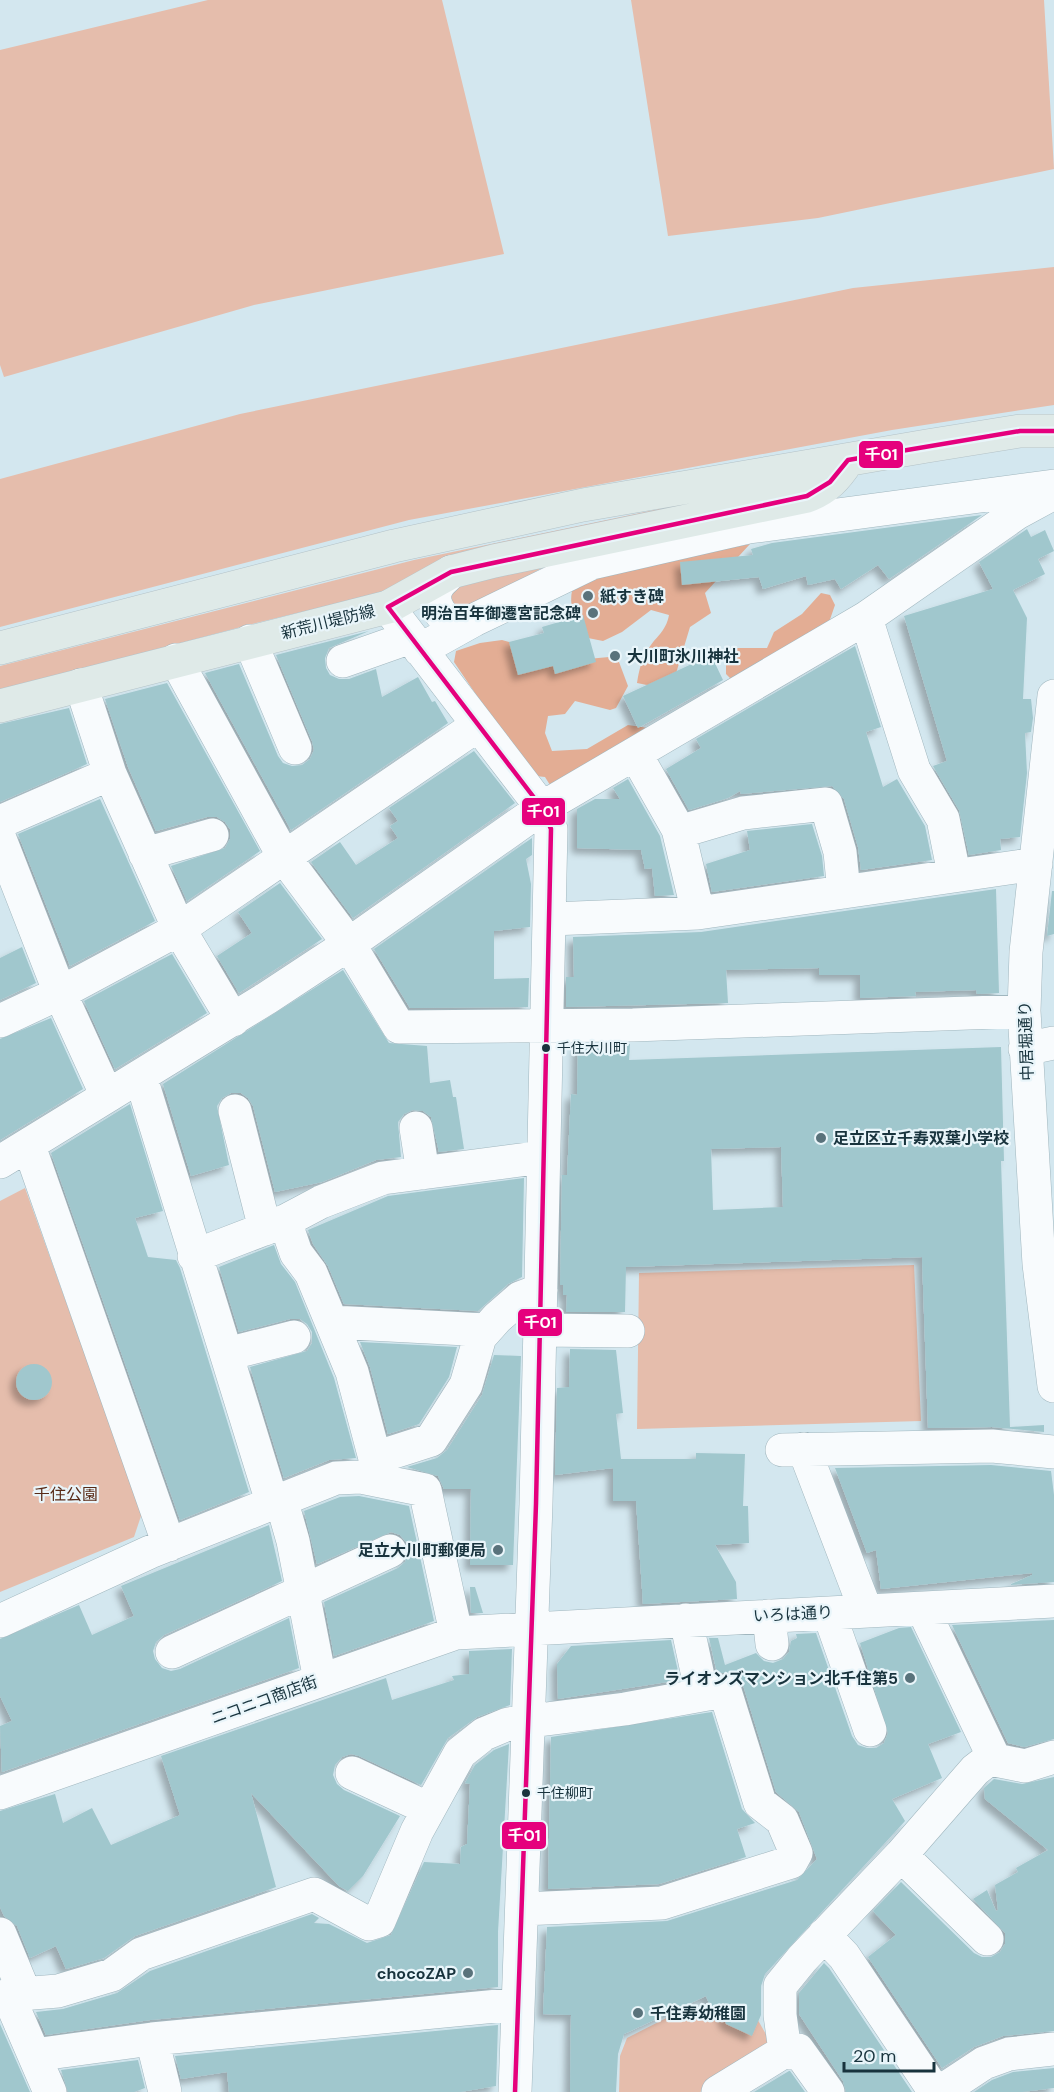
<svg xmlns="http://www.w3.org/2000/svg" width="1054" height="2092" viewBox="0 0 1054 2092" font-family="'DM Sans','Noto Sans JP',sans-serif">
<defs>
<filter id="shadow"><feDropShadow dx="-5.5" dy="5.5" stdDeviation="3" flood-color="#0004"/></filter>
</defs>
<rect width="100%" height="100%" fill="#d3e7ef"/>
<path fill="#e5bdac" d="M208 0H442L504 254 254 305 4 377 0 365V50Z
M631 0H1044L1054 169 818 218 668 236Z
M1054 267V405L892 430 409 520 0 627V479L240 414 853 288Z
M803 479 409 586 256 623 0 691V666L414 560Z
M563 556 466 611 460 610 450 600 449 586Z
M25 1188 142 1513 134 1537 0 1592V1201Z
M914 1265 921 1421 637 1429 639 1273Z
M744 1996 775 2050 700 2092H619L620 2056 627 2038 686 2008 712 2014Z"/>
<path fill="#e3ad94" d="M750 544 705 593 711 613 690 627 674 680 657 687 637 683C639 671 641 661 647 651 655 637 666 632 669 615L651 610 622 632 603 641 583 637C573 616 566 601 576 579Z
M821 593 830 595 835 605 826 631 735 683 726 674V661L733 648H767L774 632 802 614Z
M502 640 577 660 609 657 619 662 628 686 616 708 610 710 575 701 565 714 548 716 545 733 552 751 587 749 628 725 648 728 550 785 545 777 536 776 494 721 454 662 456 651 480 643Z"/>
<path fill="#a0c7cd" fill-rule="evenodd" filter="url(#shadow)" d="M982 515 889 579 878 565 841 589 835 579 808 585 806 576 763 589 759 577 682 585 680 562 753 555 751 549 772 543Z
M1027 529 1031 537 1045 530 1054 551 1038 559 1045 574 1013 590 1027 618 1023 699H1031L1033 718 1031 732 1025 733 1027 773 1020 837 1000 839 1001 850 969 855 959 810 933 766 947 761 904 616 993 589 979 562Z
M583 615 596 662 555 674 553 666 518 675 509 642 544 633 542 627Z
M369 631 329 648 325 658 326 668 330 675 339 679H349L376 669 382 697 418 677 432 702 435 701 448 723 291 830 205 673 239 664 278 756 283 763 292 766 302 765 310 759 314 750 312 741 276 655Z
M855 646 881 727 866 732 883 787 897 779 925 826 932 860 861 870 858 847 844 799 832 786 741 794 740 791 728 798 689 810 666 769 701 748 696 739Z
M711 655 723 680 638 728 623 696Z
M167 683 260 851 187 901 171 866 225 848 230 839V829L225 822 217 817H207L156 831 128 767 105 699Z
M69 708 87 764 0 802V724Z
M474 751 515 803 353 918 311 862 340 842 356 865 398 838 390 826 398 821 389 808Z
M628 779 660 836 674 895 655 896 652 868 645 869 641 850 577 848V809L595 799H620L613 788Z
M100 799 155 921 70 966 18 834Z
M812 824 822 856 824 876 712 892 706 864 750 850 747 831Z
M532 838V855L526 859 531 884 530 927 494 931V979L529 978 528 1007 410 1008 374 949Z
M280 883 322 939 239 993 217 956 252 933 238 912Z
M996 889 999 993 977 994 976 990 915 992 916 996 860 998V975H819V968L726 970 728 1003 566 1007V977H574L573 937 701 932Z
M1052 891H1054V934L1047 936Z
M22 947 36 983 0 1000V958Z
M172 954 207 1013 115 1069 84 1001Z
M343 970 389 1043 427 1046 430 1083 450 1080 453 1097H456L464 1149 439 1152 431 1117 423 1111 413 1110 404 1114 398 1122 401 1157 376 1160 322 1182 275 1192 253 1106 248 1098 241 1093H231L222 1098 217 1106 229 1165 191 1176 163 1084Z
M51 1018 83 1089 0 1140V1039Z
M578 1044H630L629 1060 1001 1047 1004 1161H1001L1010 1427 1044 1425V1432L992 1427 928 1428 922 1257 626 1267 625 1312H566L567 1295H563V1285H560L562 1175H567L571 1094 577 1095ZM781 1147 783 1207 713 1210 711 1149Z
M130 1104 163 1211 135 1218 148 1257 176 1260 180 1268 249 1492 180 1520 51 1153Z
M524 1178 522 1277 508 1284 478 1311 344 1304 328 1266 313 1244 308 1230 388 1196Z
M274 1245 281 1264 295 1282 334 1378 356 1458 329 1460 284 1478 250 1367 307 1351 312 1343V1332L307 1324 300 1319H290L239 1332 219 1267Z
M360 1342 457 1347 449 1377 419 1424 388 1434 370 1367Z
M570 1349 616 1350 623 1413 616 1414 621 1459H696V1453L745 1454 743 1506H748L749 1543 715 1545 736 1582 737 1599 643 1604 636 1501H613V1468L555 1475 557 1388 569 1387Z
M494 1355 521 1356 513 1565H470L471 1489H444L438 1476 407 1467 437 1458 447 1450 482 1395Z
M16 1382a18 18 0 1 1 36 0a18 18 0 1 1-36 0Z
M991 1465 1051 1471 1054 1495V1582L1009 1585 1032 1575V1573L881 1589 876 1550 867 1553 835 1468Z
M359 1496 409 1506 434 1621 334 1656 324 1602 398 1568 405 1562 409 1553 407 1543 400 1535 391 1532 317 1564 304 1511 340 1497Z
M269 1525 282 1581 164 1635 156 1642 153 1651 155 1659 162 1668 171 1671 180 1669 289 1618 299 1668 2 1772 0 1726 12 1721 0 1696V1639L79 1605 92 1635 134 1616 121 1586Z
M470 1587H475L483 1613H471Z
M1054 1620V1739L1024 1747 1008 1743 952 1625Z
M911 1627 961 1732 928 1744 942 1778 892 1799 905 1821 765 1974 761 1986V2015L752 2036 726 2024 719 2007 712 2011 706 1996 624 2034 618 2054 616 2092H570L571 2015 543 2014 547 1927 667 1921 797 1880 817 1859 799 1812 776 1792 743 1685 731 1673H717L709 1638H718L725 1665 756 1653 764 1661 773 1663 783 1659 789 1652 791 1641 797 1638 796 1634 816 1633 852 1736 858 1745 867 1748H876L884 1743 888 1733 860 1643 899 1628Z
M671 1640 680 1680 558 1699 557 1664 571 1646Z
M512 1649 510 1705 477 1717 448 1738 421 1785 359 1756 351 1754 342 1757 335 1765 333 1775 337 1784 344 1790 400 1816 363 1876 348 1891 339 1886 251 1793 276 1887 135 1936 104 1958 66 1969 56 1946 30 1958 17 1926 4 1916 0 1907V1811L55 1794 63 1823 92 1808 111 1845 180 1815 161 1756 386 1678 392 1700 454 1680 452 1676 469 1674V1651Z
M712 1712 742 1809 755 1823 737 1829 746 1857 659 1884 548 1889 551 1737Z
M509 1744 498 1932V1987L150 2020 46 2035 36 2012 63 2009 117 1993 150 1971 312 1914 319 1918 314 1923 329 1924 367 1943 391 1935 424 1862 460 1864 461 1847 467 1844 470 1784 465 1783 475 1765 494 1750Z
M1054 1777V2031L1003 2036 974 2047 942 2068 868 1957 896 1935 873 1911 901 1882 974 1953 982 1957H991L1000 1952 1005 1944V1933L973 1899 987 1890 996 1911 998 1910 995 1885 1018 1872 1016 1868 1048 1850 985 1799 984 1788 994 1779 1022 1784Z
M824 1963 829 1968 912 2092H846L843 2081 799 2014V1993Z
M0 2024 30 2092H0Z
M498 2025 496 2086 460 2092H229L227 2072 181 2079 175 2056Z
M138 2060 145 2088 134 2092H68L61 2070Z
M1054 2068V2088L1022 2092H974L992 2080 1013 2072Z
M790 2071 805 2092H754L789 2071Z"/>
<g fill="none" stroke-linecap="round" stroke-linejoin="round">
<g stroke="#a0b6be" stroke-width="34">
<path id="minor" d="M451 572C447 577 441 581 438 586 429 599 440 620 455 622 461 623 468 621 474 620
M388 607 542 808 551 829 536 1504 515 2092
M866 618 914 770 943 819 954 874
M250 641 295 748
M420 650 474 620 592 563 749 527 1054 486
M176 660 284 857 349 944 399 1027 633 1025 1024 1011
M343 661 411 637
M81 685 110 774 179 929 233 1020
M1054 696 1026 952 1024 1011 1039 1264 1054 1386
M636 755 678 829 698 913
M0 822 110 774
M679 832 743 813 826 804 840 852 844 892
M0 839 60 993 107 1096
M145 854 212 835
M551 919 698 913 1036 864
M0 1021 60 993 179 929 478 725
M1025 1049 1054 1043
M141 1078 272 1502
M235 1111 265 1229
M416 1128 423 1173
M29 1146 169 1545
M0 1162 267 998 349 944 542 808 866 618 1017 513 1054 493
M285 1221 296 1253 311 1273 352 1372 381 1481
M194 1256 285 1221 321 1202 383 1178 543 1157
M332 1322 486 1330
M541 1330 628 1331
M227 1354 294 1337
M804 1449 866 1611
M782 1450 992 1446 1054 1452
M375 1458 431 1440 466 1385 480 1337 497 1318 520 1298 541 1290
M281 1499 293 1541 320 1680
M923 1609 995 1760 1025 1766 1054 1757
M829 1613 870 1730
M769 1616 772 1644
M0 1621 150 1552 336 1478 361 1477 425 1490 456 1633
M172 1652 390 1551
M352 1773 429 1809
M0 1793 456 1633 1054 1601
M901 1855 987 1939
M522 1909 662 1903 791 1862 796 1853 782 1820 760 1803 725 1691 702 1695
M0 1934 25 1994
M824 1935 844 1956 935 2092
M8 1995 50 2092
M0 1999 8 1995 58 1991 112 1975 141 1954 314 1894 369 1924 379 1921 417 1831 460 1753 484 1734 508 1724 625 1709 702 1695 686 1620
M152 2039 165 2092
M785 2051 780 2015V1986L802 1959 901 1855 975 1770 993 1756
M34 2055 152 2039 518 2004
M718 2092 785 2051 791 2053 798 2050 828 2092
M940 2092 984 2063 1009 2054 1054 2049"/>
</g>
<g stroke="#b4c2c7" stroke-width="34">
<path id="major" d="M0 648 394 546 583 505 927 446 1020 431H1054
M0 706 388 607 451 572 494 561 807 496C827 488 836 478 848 460"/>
</g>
<use href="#minor" stroke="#f8fbfd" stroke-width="33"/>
<use href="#major" stroke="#dfeae8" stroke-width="33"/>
<g stroke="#e9f5fa" stroke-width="9">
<path id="bus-1" d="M388 607 542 808 551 829 536 1504 515 2092
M388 607 451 572 807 496 830 482 848 460 1020 431H1054"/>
</g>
<use href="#bus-1" stroke="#e5007d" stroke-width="4.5"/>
</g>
<g fill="#59727b" stroke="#e9f5fa" stroke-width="2">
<circle cx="588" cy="596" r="6"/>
<circle cx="593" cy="613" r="6"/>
<circle cx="615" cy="656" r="6"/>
<circle cx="821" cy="1138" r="6"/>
<circle cx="498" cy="1550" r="6"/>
<circle cx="910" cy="1678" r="6"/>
<circle cx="468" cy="1973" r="6"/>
<circle cx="638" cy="2013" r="6"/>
</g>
<g fill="#18333d" stroke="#e9f5fa" stroke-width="2">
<circle cx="546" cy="1048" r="5"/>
<circle cx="526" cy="1793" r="5"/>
</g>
<g text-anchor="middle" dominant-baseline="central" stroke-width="4.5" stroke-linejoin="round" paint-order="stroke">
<g font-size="14" fill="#18333d" stroke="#e9f5fa" text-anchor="start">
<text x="557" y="1048">千住大川町</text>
<text x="537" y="1793">千住柳町</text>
</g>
<g font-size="16" font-weight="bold" fill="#18333d" stroke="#e9f5fa" text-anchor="start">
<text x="600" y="596">紙すき碑</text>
<text x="581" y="613" text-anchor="end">明治百年御遷宮記念碑</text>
<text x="627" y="656">大川町氷川神社</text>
<text x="833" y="1138">足立区立千寿双葉小学校</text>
<text x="486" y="1550" text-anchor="end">足立大川町郵便局</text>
<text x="898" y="1678" text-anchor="end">ライオンズマンション北千住第5</text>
<text x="456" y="1973" text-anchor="end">chocoZAP</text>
<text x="650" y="2013">千住寿幼稚園</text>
</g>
<g font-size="16" fill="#18333d" stroke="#e9f5fa">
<text transform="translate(328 622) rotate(-14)">新荒川堤防線</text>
<text transform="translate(1026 1041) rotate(-92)">中居堀通り</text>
<text transform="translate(793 1614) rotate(-3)">いろは通り</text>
<text transform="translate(264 1700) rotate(-20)">ニコニコ商店街</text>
</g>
<g font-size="16" fill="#582a16" stroke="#e9f5fa">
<text x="66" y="1494">千住公園</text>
</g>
</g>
<g stroke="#e9f5fa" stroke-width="2">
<rect x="858" y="440" width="46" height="29" rx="6" fill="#e5007d"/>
<rect x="521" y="797" width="45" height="29" rx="6" fill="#e5007d"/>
<rect x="517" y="1308" width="46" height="29" rx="6" fill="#e5007d"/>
<rect x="501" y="1821" width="46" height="29" rx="6" fill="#e5007d"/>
</g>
<g font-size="16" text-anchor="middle" font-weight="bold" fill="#fff">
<text x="881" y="460">千01</text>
<text x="543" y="817">千01</text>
<text x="540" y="1328">千01</text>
<text x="524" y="1841">千01</text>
</g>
<path d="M844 2062v9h90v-9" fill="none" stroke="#18333d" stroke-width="3"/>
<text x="853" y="2062" font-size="18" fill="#18333d" stroke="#e9f5fa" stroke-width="4.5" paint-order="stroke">20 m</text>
</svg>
